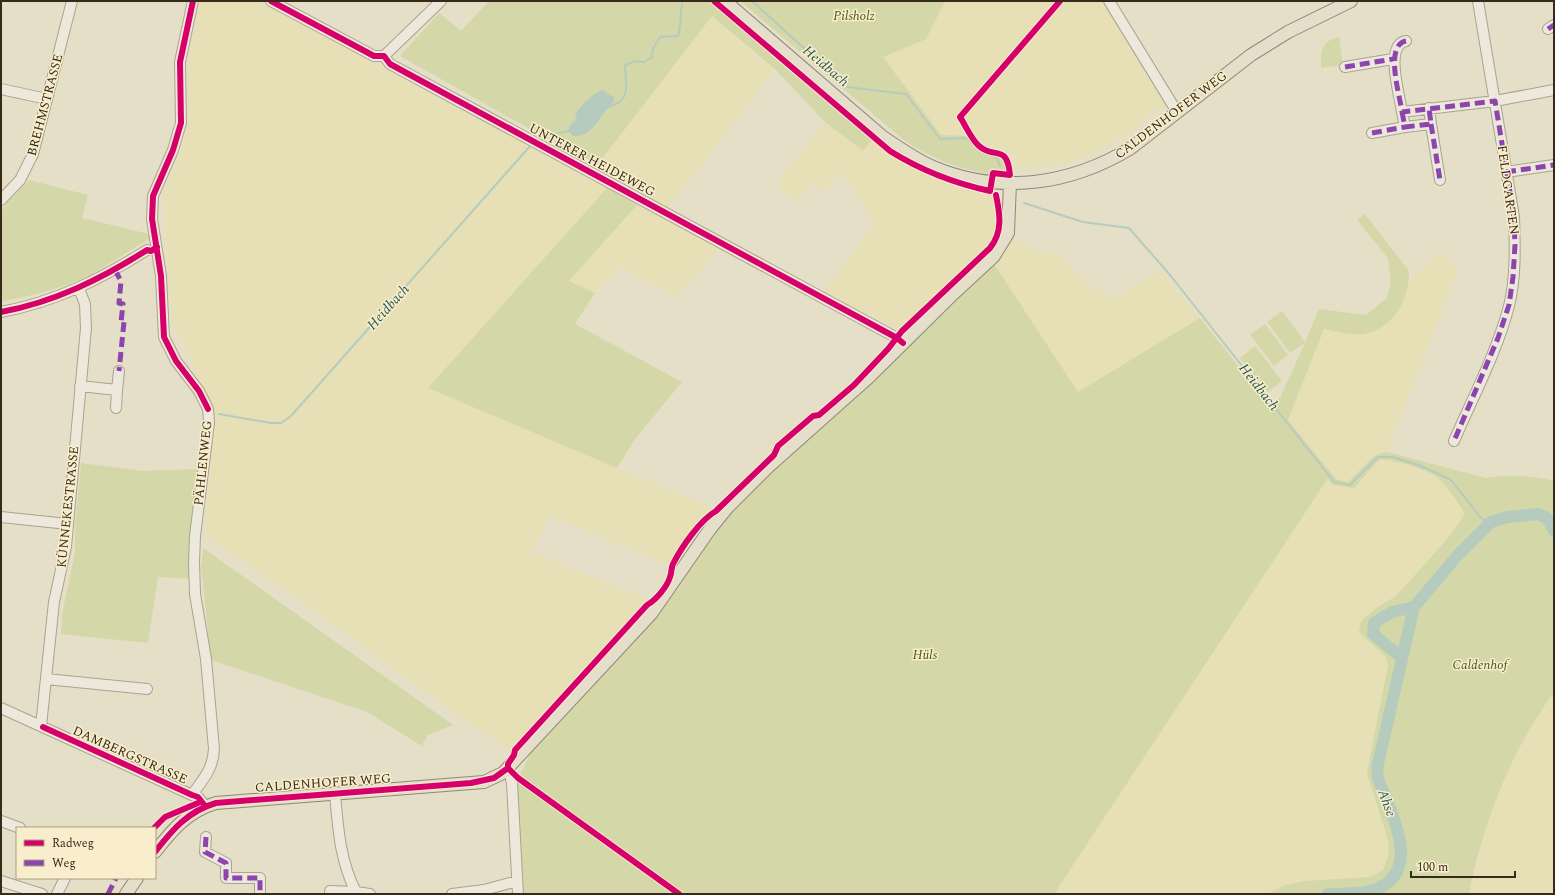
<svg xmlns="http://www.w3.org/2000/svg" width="1555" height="895" viewBox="0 0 1555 895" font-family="Spectral,serif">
<rect width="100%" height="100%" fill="#e5dfc8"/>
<path fill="#e7e0b6" d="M200 1H258L607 188 429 388 715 509 709 514 686 541 671 566 550 516 532 552 651 600 579 675 513 749V752L461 718 281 587 205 536 214 410 172 322 163 197 179 158 189 120 188 62Z
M945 1H1103L1168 108H1159L1143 119 1139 128 1093 153 1068 163 1048 167 1016 169 1014 155 1003 148 993 147 976 138 964 116 1007 64 1003 62 959 116 969 136 941 135 882 57 926 39Z
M712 16 775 69 667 210 598 164Z
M825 122 863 151 873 139 902 162 928 176 961 188 993 195 998 228 994 241 901 330 823 292 875 224 841 171 825 192 812 183 797 203 776 185Z
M637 205 720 247 677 296 619 267 595 293 569 282Z
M1013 238 1036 251 1058 254 1087 286 1118 298 1160 269 1200 318 1078 392 994 264Z
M1443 251 1457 272 1387 452 1374 455 1348 482 1336 479 1288 420 1324 329 1344 333 1402 306 1409 280Z
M1384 459 1398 462 1438 477 1465 514 1449 537 1418 573 1396 596 1378 607 1388 665 1367 773 1389 843 1388 857 1383 870 1370 877 1286 885 1267 894H1054L1328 478 1354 488 1379 460Z
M1554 692V894H1469L1489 817 1508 771 1539 713Z"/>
<path fill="#d4d7a8" d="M489 1H709L873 139 863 151 825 122 775 69 712 16 598 164 528 128 400 56 439 13 461 31Z
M740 1H945L926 39 883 57 941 135 969 136C978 150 989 153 1004 158L1005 170 991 168 989 174C956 168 935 159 906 142Z
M1339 37 1343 65 1321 68C1321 51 1321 41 1339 37Z
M29 180 88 195 82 218 153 235 152 240 149 239C123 254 98 273 69 284 47 292 24 297 1 302V210Z
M607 188 637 205 569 281 595 293 575 324 682 382 635 439 617 468 428 388Z
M1365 214 1409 271C1409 299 1395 328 1364 334 1352 336 1336 331 1324 329L1288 420 1336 479 1348 482 1375 455 1387 452 1486 478C1510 474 1531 476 1554 481V692C1511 751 1483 822 1469 894H1267L1286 885 1306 881 1370 877 1383 870 1388 857 1389 843 1367 773 1388 665 1385 656 1359 632 1361 621 1378 607 1396 596 1449 537 1465 514C1457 502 1449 488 1438 478 1431 471 1390 458 1379 460L1354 488 1332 485 1328 478 1054 894H523L516 783 532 750 729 513 769 470 908 347 994 264 1078 392 1200 318 1270 406 1280 398 1305 343 1290 353 1267 322 1282 311 1305 342 1319 309 1366 315 1387 298 1391 283 1388 258 1357 220Z
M1265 324 1288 355 1274 366 1250 335Z
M1255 346 1282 381 1268 392 1240 358Z
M81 463 143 471 200 469 191 579 158 577 148 643 61 634 62 615 75 552V527Z
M203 548 453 725 428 735 422 746 367 712 211 660 201 566Z"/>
<path fill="#b5cbbe" d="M602 90 614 97V102C600 113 594 138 573 136L569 131V126L577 119 575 115C581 104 592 95 602 90Z"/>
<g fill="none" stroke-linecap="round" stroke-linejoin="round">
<path stroke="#b5cbbe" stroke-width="2" d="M752 1 847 87 906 94 940 139 968 138C974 149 986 153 997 158L1000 166
M608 107C633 99 625 87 625 65L635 61 644 62 652 57 653 49 660 37 678 36C682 24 679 12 683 1
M558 133 569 131
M1024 203 1083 222 1129 228 1170 275 1334 482 1350 485 1378 457H1393L1421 466 1451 480 1482 519 1491 522
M219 414 271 423H281L291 416 531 145"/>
<path stroke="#b5cbbe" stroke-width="12" d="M1402 658 1373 634 1374 623 1392 612 1414 607
M1328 894C1342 893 1360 895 1374 890 1425 872 1390 812 1378 778L1377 768 1414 607 1457 556 1491 522 1507 517 1538 514 1547 518 1554 531"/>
<g stroke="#aaa292" stroke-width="12">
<path id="minor" d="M271 1 374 56H384
M1109 1 1177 112
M1548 29 1554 25
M1406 41C1384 45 1400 96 1402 112L1495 101 1554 90
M384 56 390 64 897 338 903 343
M384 56 441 1
M1345 67 1393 59
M1 89 47 99
M1402 112 1405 127 1431 124 1429 108
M1431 124 1440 180
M1372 133 1405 127
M1506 172 1554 165
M1 200 20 180 33 154 72 1
M1 312C55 302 101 279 147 250
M80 386 117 390 119 371
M116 408 117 390
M1454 441C1473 397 1497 352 1509 306 1516 278 1515 246 1514 217L1478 1
M1 517 68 524
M46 679 147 689
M1 708 192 795 198 797 205 806
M41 726 54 602 66 547 86 328 85 304 79 289
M508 768 512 783 518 894
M335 794C338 828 340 861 356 892L370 894
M192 795C204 778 213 769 214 749L206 659 195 594 194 562 195 536 209 423 208 409 199 391 176 361 164 337 161 276 152 219 153 196 173 150 181 123 180 62 193 1
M1 821 20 828
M206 837 205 852 226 863V878H260V894
M1 881 42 894
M330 891 356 892
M57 894 65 878
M452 894 484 890 517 881"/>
</g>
<g stroke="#8f8879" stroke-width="14">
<path id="major" d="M725 1 883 137C899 148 915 159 933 167 1000 195 1070 185 1131 148L1251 55 1288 32 1351 1
M155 852C172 830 188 811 216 803L471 783 484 782 503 773 651 614 710 529 727 508 768 467 869 377 953 294 994 256 1008 233 1010 183
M126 894 137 878"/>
</g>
<use href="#minor" stroke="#ece8db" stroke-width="10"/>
<use href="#major" stroke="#e5decb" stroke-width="12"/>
<path stroke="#8e44ad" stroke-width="5" stroke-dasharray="10 5" stroke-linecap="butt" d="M1548 29 1554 25
M1406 41C1384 45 1400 96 1402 112L1495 101 1514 217 1515 245 1513 277 1509 305 1498 338 1454 441
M1345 67 1393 59
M1402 112 1405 127 1431 124 1429 108
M1431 124 1440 180
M1372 133 1405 127
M1506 172 1554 165
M115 270 121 281 119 303 123 304 121 322H124L119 371
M206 837 205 852 226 863V878H260V894
M108 894 116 878"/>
<g stroke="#f9eecb" stroke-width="8">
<path id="cycleway" d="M193 1 180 62 181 123 173 150 153 196 152 219 161 276 164 337 176 361 199 391 208 409
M271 1 374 56H384L390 64 897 338 903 343
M714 1 890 151C922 171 953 183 990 191L993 173 1010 175C1007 143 995 160 979 146 971 139 966 126 960 117L1060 1
M1 312C55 302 101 279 147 250L151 251 157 247
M43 727 192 795 198 797 205 806
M508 768V764L514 755 515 750 647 605C656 600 667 587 670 577 672 572 671 568 673 564 681 548 700 520 716 511L774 455 778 446 813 416 819 415 854 385 888 349 902 331 990 248C1003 232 1000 214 996 195
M508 768 518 778 679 894
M154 828 165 817 198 803
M155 852C172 830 188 811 216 803L471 783 494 778 508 768"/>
</g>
<use href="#cycleway" stroke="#d6006c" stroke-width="6"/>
</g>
<g text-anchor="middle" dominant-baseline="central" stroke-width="3" stroke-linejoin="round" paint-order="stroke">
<g font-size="13" font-style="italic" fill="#46571e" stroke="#f9eecb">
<text x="854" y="16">Pilsholz</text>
<text x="925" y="655">Hüls</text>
<text x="1480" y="665">Caldenhof</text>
</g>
<g font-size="13" fill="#382a1a" stroke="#f9eecb">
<text transform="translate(45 105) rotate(-75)">BREHMSTRASSE</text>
<text transform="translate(1171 115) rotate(-37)">CALDENHOFER WEG</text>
<text transform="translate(592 160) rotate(28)">UNTERER HEIDEWEG</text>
<text transform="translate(1508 190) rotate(82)">FELDGARTEN</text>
<text transform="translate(203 463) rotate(-84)">PÄHLENWEG</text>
<text transform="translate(68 507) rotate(-84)">KÜNNEKESTRASSE</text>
<text transform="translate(130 755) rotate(24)">DAMBERGSTRASSE</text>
<text transform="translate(323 783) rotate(-4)">CALDENHOFER WEG</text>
</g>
<g font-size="14" font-style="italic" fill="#275a59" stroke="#f9eecb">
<text transform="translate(826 66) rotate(40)">Heidbach</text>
<text transform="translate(388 307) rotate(-48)">Heidbach</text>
<text transform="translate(1259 387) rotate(52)">Heidbach</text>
<text transform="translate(1387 803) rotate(70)">Ahse</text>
</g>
</g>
<rect width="1555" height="895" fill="none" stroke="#382a1a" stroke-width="4"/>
<rect x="16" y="827" width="140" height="52" fill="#f9eecb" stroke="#aca084"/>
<rect x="24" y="840" width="20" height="6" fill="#d6006c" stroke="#aca084"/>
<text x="52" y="847" font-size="12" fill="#382a1a">Radweg</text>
<rect x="24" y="860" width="20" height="6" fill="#8e44ad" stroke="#aca084"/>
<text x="52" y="867" font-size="12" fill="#382a1a">Weg</text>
<path d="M1411 871v6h104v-6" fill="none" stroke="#382a1a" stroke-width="2"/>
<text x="1417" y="871" font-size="12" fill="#382a1a" stroke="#f9eecb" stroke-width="3" paint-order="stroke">100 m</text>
</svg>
